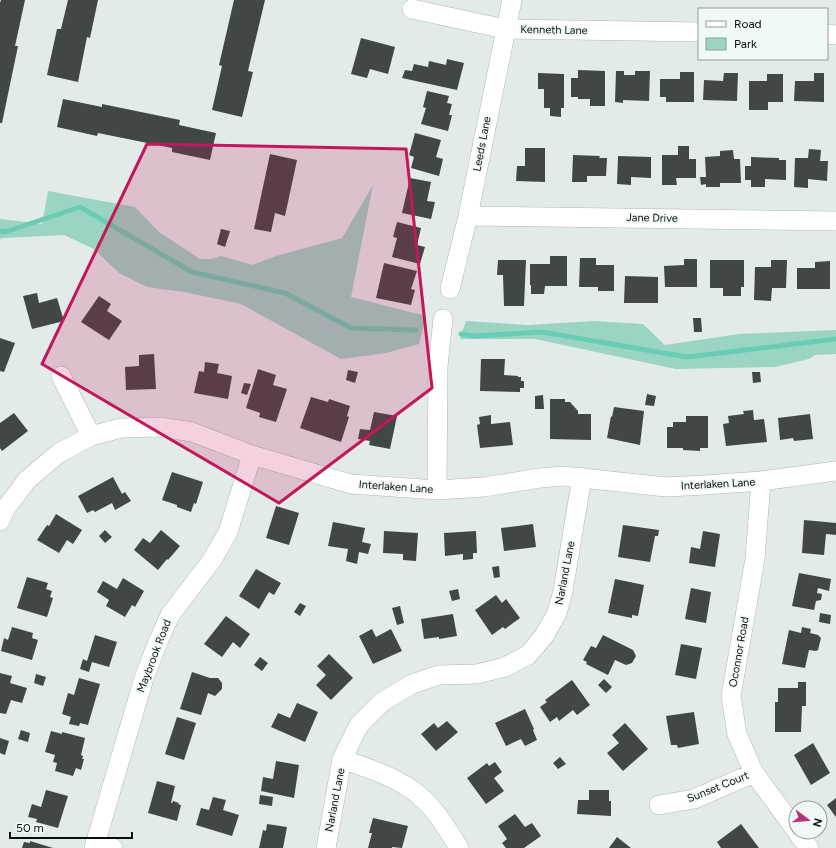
<svg xmlns="http://www.w3.org/2000/svg" width="836" height="848" viewBox="0 0 836 848" font-family="Figtree,sans-serif">
<rect width="100%" height="100%" fill="#e3ebe9"/>
<path fill="#9cd4c4" d="M373 185 351 297 426 316 419 344 386 353 341 359 241 304 184 292 147 287 119 273 94 249 64 235 3 238 0 239V219L42 224 48 191 135 207 159 232 200 259H211L221 256 253 265 276 256 342 238Z
M466 321 528 325 594 321 643 324 665 345 739 334 836 330V354L815 355 809 359 775 367 676 369 535 339H460Z"/>
<g fill="none" stroke-linecap="round" stroke-linejoin="round">
<path stroke="#6bccb4" stroke-width="5" d="M0 231 5 232 80 207 192 272 285 293 351 328 416 330
M461 334 475 336 542 332 687 357 836 339"/>
</g>
<path fill="#404745" d="M1 0H25L15 46H18L2 123H0V3Z
M68 0H98L90 38 87 37 78 82 47 75 57 29H61Z
M234 0H265L248 71 253 72 242 117 212 110 222 66 219 65Z
M361 38 395 47 388 74 370 69 367 78 351 74Z
M447 59 464 63 457 90 402 78 405 70 412 71 414 64 428 67 429 61 446 65Z
M578 70 605 71V106H590V99H578V97H571V78H578Z
M616 71H624V75H635V71H650L649 101 623 100V103L615 102Z
M680 72H694V102H666V97H660V79H680Z
M538 73 564 74V108H561V117L550 116V108H544V89H538Z
M724 73H738L737 101 703 100 704 80 723 81Z
M814 73H824V102L794 101 795 81H814Z
M767 74H783V102H768V110H749V81H767Z
M427 91 449 96 447 103 452 104 449 115H452L448 131 421 124 426 108 423 107Z
M63 99 102 107V104L180 120 179 125 216 133 210 160 172 152V148L98 133 97 136 57 127Z
M415 133 441 140 436 157 443 159 439 176 411 168 414 157 409 155Z
M678 146H689V159H696V178H676L677 185H662V155H678Z
M525 148H545V182L516 181 517 166H525Z
M809 149 821 150 820 161H828L827 181 808 179V188L794 187 795 158H808Z
M733 150 734 159H740L741 183H720V187H706V184L701 185 700 177H706L705 157 720 156V151Z
M270 154 297 160 285 216 275 213 271 232 254 229Z
M573 155 600 156 599 158H607L606 176H587V182H572Z
M618 156 651 157V178L631 177V185L617 184Z
M751 157 779 158V160H786V180L765 179V187H751V180H745V166H751Z
M410 178 431 182 427 201 435 202 431 219 402 213Z
M397 222 421 228 417 245 425 247 420 264 392 257 397 238 393 237Z
M221 229 230 231 225 247 217 244Z
M550 256H567V286H545L544 294H531V285H530V264H550Z
M580 258H596V265H614V291H598V287H579Z
M684 259H697V287H665L664 266 684 265Z
M498 260H526L524 306H504L503 275H497Z
M710 260H744V287H741V296H723V288H710Z
M771 260H787L786 288H772L771 301 754 300 755 267H771Z
M830 261V289H797V268H815V262Z
M384 263 417 271 411 289 415 290 411 305 376 298Z
M625 276 658 277V303H624Z
M37 293 39 303 57 298 64 321 32 329 23 296Z
M99 296 111 304 107 311 122 321 109 340 81 322Z
M693 318H701L702 332H694Z
M0 338 15 343 4 372 0 371Z
M154 354 156 389 126 390 125 367 139 366V355Z
M481 359H505L504 375 518 376V377H521V381H524V388H520V392L480 391Z
M205 362 219 364 217 373 232 376 228 399 194 393 199 371 204 372Z
M258 369 276 375 273 385 287 389 276 422 259 417 260 413 246 408Z
M348 370 358 372 355 383 346 380Z
M752 372H760L761 382 753 383Z
M244 383 251 384 247 395 241 393Z
M647 394 656 396 654 406 645 405Z
M543 395 544 409H535V396Z
M311 397 328 402 329 399 350 406 347 416 349 417 341 442 300 428Z
M550 399H565V402H570L578 411V414H591V440L550 439Z
M614 407 644 411 640 445 607 438 611 416 612 417Z
M753 410 754 420 764 419 767 442 726 446 723 424 729 423 728 416 744 414 743 411Z
M374 412 397 416 390 449 369 445 370 441 358 439 360 429 370 430Z
M14 413 28 431 2 451 0 448V423Z
M810 414 813 439 794 441 793 438 780 440 778 418Z
M491 415V424L510 422 513 445 480 448 477 425 480 424 479 417Z
M686 416H708V448H700V451L683 450V448H667V427H673V422H686Z
M172 472 203 482 196 504 194 503 191 512 177 507V505L162 500Z
M113 477 122 494 125 492 131 501 115 510 112 503 95 512 93 510 87 513 78 496Z
M276 506 299 513 289 545 266 538Z
M56 514 82 530 73 544 67 540 59 553 37 540 47 525 49 526Z
M804 520 836 523V535L826 534 824 555 802 553Z
M333 522 365 528 362 542 371 544 368 554 359 552 357 564 346 561 348 549 328 546Z
M533 524 536 547 504 551 501 528Z
M623 525 659 530 658 536H655L650 562 618 557Z
M105 530 112 537 105 543 99 536Z
M161 530 180 546 168 560 167 559 158 570 134 550 143 538 150 543Z
M384 531 418 533 416 561 403 560V554L383 553Z
M476 531 477 553H473V559L463 560V554L445 556 444 533Z
M703 531 720 534 715 567 689 563 691 547 700 549Z
M499 566 500 577 494 578 492 567Z
M256 569 281 583 274 595 269 592 259 609 239 596Z
M799 573 831 579 829 591 818 588 817 593 822 594 821 600 816 601 814 610 792 606Z
M27 577 48 583 46 589 52 591 50 597 53 598 47 617 17 608Z
M123 578 144 591 135 607 132 605 125 617 106 606 109 600 97 592 103 581 117 589Z
M615 579 644 585 638 616 632 615V618L608 613Z
M691 588 711 592 706 623 685 619Z
M458 589 460 599 452 601 449 591Z
M496 595 502 603 506 599 520 618 505 629 503 627 492 635 475 610Z
M300 603 306 606 300 616 294 612Z
M400 606 404 623 397 625 392 608Z
M820 613 831 615 830 624 819 622Z
M453 614 457 636 439 639V637L424 639 421 619Z
M226 616 250 634 240 648 233 642 222 657 204 644Z
M12 627 33 633 32 638 38 640 32 660 1 651 4 638 8 640Z
M802 627 811 629 810 633 818 635 821 638 818 650 816 651 809 650 805 668 782 664 789 630 801 633Z
M372 629 376 637 391 629 402 651 373 664 359 636Z
M95 635 117 642 109 667 92 662 89 672 80 669 83 659 87 661Z
M603 635 633 650 636 656 632 663 626 665 615 660 608 675 586 664 587 662 583 660 591 646 596 648Z
M681 644 702 648 696 679 675 675Z
M329 654 353 678 331 700 316 685 326 675 317 666Z
M260 657 268 663 262 671 254 665Z
M192 672 210 678H218L222 683V689L215 696 208 693 201 715 180 709Z
M0 673 12 676 10 683 27 688 22 703 11 700 6 714 0 713Z
M36 674 46 677 43 686 34 683Z
M79 678 100 684 88 725 80 723 79 726 69 724 71 717 62 714 68 693 74 695Z
M604 679 612 687 606 693 598 685Z
M572 680 590 705 577 715 573 710 559 721 557 717 550 722 540 707 547 702 545 700Z
M798 682H806V706H802L801 732H775V702H778V688H798Z
M297 703 318 712 305 742 271 727 278 713 290 718Z
M525 709 534 729 533 730 537 740 525 746 521 739 506 746 495 723Z
M694 712 699 744 678 748 677 745H671L666 716Z
M177 717 196 723 184 760 165 754Z
M447 721 458 732 436 751 421 734 434 723 438 728Z
M625 723 648 749 623 771 607 753 619 743 612 735Z
M21 730 30 733 28 742 18 739Z
M51 731 62 734V732L85 738 81 755 83 756 82 759H84L81 770 76 768 73 776 55 771 57 763 53 762 55 755 45 752Z
M0 738 9 741 5 755 0 753Z
M813 743 830 773 811 785 794 755Z
M560 757 566 764 558 769 553 763Z
M276 761 299 765 294 798 261 791 263 777 273 779Z
M495 762 502 772 494 778 504 791 486 804 467 778 487 763 489 766Z
M157 781 175 786 171 803H172L173 801 179 803 178 804 181 805 177 821 148 813Z
M46 790 68 796 58 828 36 822 37 819 28 817 32 804 41 807Z
M589 790H609V801H611V816L577 814 578 800H589Z
M260 795 273 797 272 806 259 804Z
M213 797 226 800 223 810 239 815 232 836 196 825 201 808 209 810Z
M836 798V817L827 805Z
M515 814 525 827 532 823 541 836 524 848H506L502 843 507 839 498 826Z
M373 818 408 826 402 848 392 847V848H368L372 833H369Z
M267 824 287 827 283 848H259L263 830 266 831Z
M741 824 759 848H721L717 842Z
M617 837 631 848H609Z
M30 841 53 848H22L24 842 30 843Z"/>
<g fill="none" stroke-linecap="round" stroke-linejoin="round">
<g stroke="#afb7b4" stroke-width="20">
<path id="minor" d="M412 9 505 29 699 32
M827 34 836 35
M468 216 836 221
M450 289 468 216 512 0
M61 376 91 436
M761 481 755 559 731 696 737 734 754 773 796 830
M437 490 438 366 443 319
M0 521 6 508 27 480 59 453 91 436 121 428 160 427 192 432 252 455 351 484 437 490 484 487 540 478 563 476 666 487 705 485 761 481 836 471
M342 759C369 769 398 777 420 796 436 810 448 830 459 848
M659 805 694 799 754 773
M797 832 809 848
M95 844 113 848
M94 848 144 678 158 642 170 615 212 560 228 532 252 455
M326 848 342 759 359 725 382 702 412 684 439 675 477 674 505 667 528 655 544 636 557 613 563 591 582 477"/>
</g>
<use href="#minor" stroke="#fff" stroke-width="19"/>
</g>
<path fill="#c2185b" fill-opacity="0.2" stroke="#c2185b" stroke-width="3" stroke-linejoin="round" d="M147 144 406 149 432 388 279 503 42 364Z"/>
<g text-anchor="middle" dominant-baseline="central" stroke-width="4" stroke-linejoin="round" paint-order="stroke">
<g font-size="11" fill="#0a0d0c" stroke="#f0f9f6">
<text transform="translate(554 30) rotate(1)">Kenneth Lane</text>
<text transform="translate(482 144) rotate(-79)">Leeds Lane</text>
<text transform="translate(652 218) rotate(1)">Jane Drive</text>
<text transform="translate(718 484) rotate(-3)">Interlaken Lane</text>
<text transform="translate(396 487) rotate(4)">Interlaken Lane</text>
<text transform="translate(565 573) rotate(-79)">Narland Lane</text>
<text transform="translate(739 652) rotate(-80)">Oconnor Road</text>
<text transform="translate(154 656) rotate(-69)">Maybrook Road</text>
<text transform="translate(718 787) rotate(-22)">Sunset Court</text>
<text transform="translate(335 800) rotate(-79)">Narland Lane</text>
</g>
</g>
<rect x="698" y="8" width="130" height="52" fill="#f0f9f6" stroke="#949b98"/>
<rect x="706" y="21" width="20" height="6" fill="#ffffff" stroke="#949b98"/>
<text x="734" y="28" font-size="12" fill="#0a0d0c">Road</text>
<rect x="706" y="38" width="20" height="12" fill="#9cd4c4" stroke="#949b98"/>
<text x="734" y="48" font-size="12" fill="#0a0d0c">Park</text>
<g transform="translate(808 820) rotate(106)"><circle r="19" fill="#f0f9f6" stroke="#949b98"/>
<path d="M0-3L7 15L0 10L-7 15Z" fill="#b93273"/>
<text y="-6" font-size="11" font-weight="bold" text-anchor="middle" fill="#0a0d0c">N</text>
</g>
<path d="M10 832v6h122v-6" fill="none" stroke="#0a0d0c" stroke-width="2"/>
<text x="16" y="832" font-size="12" fill="#0a0d0c" stroke="#f0f9f6" stroke-width="3" paint-order="stroke">50 m</text>
</svg>
